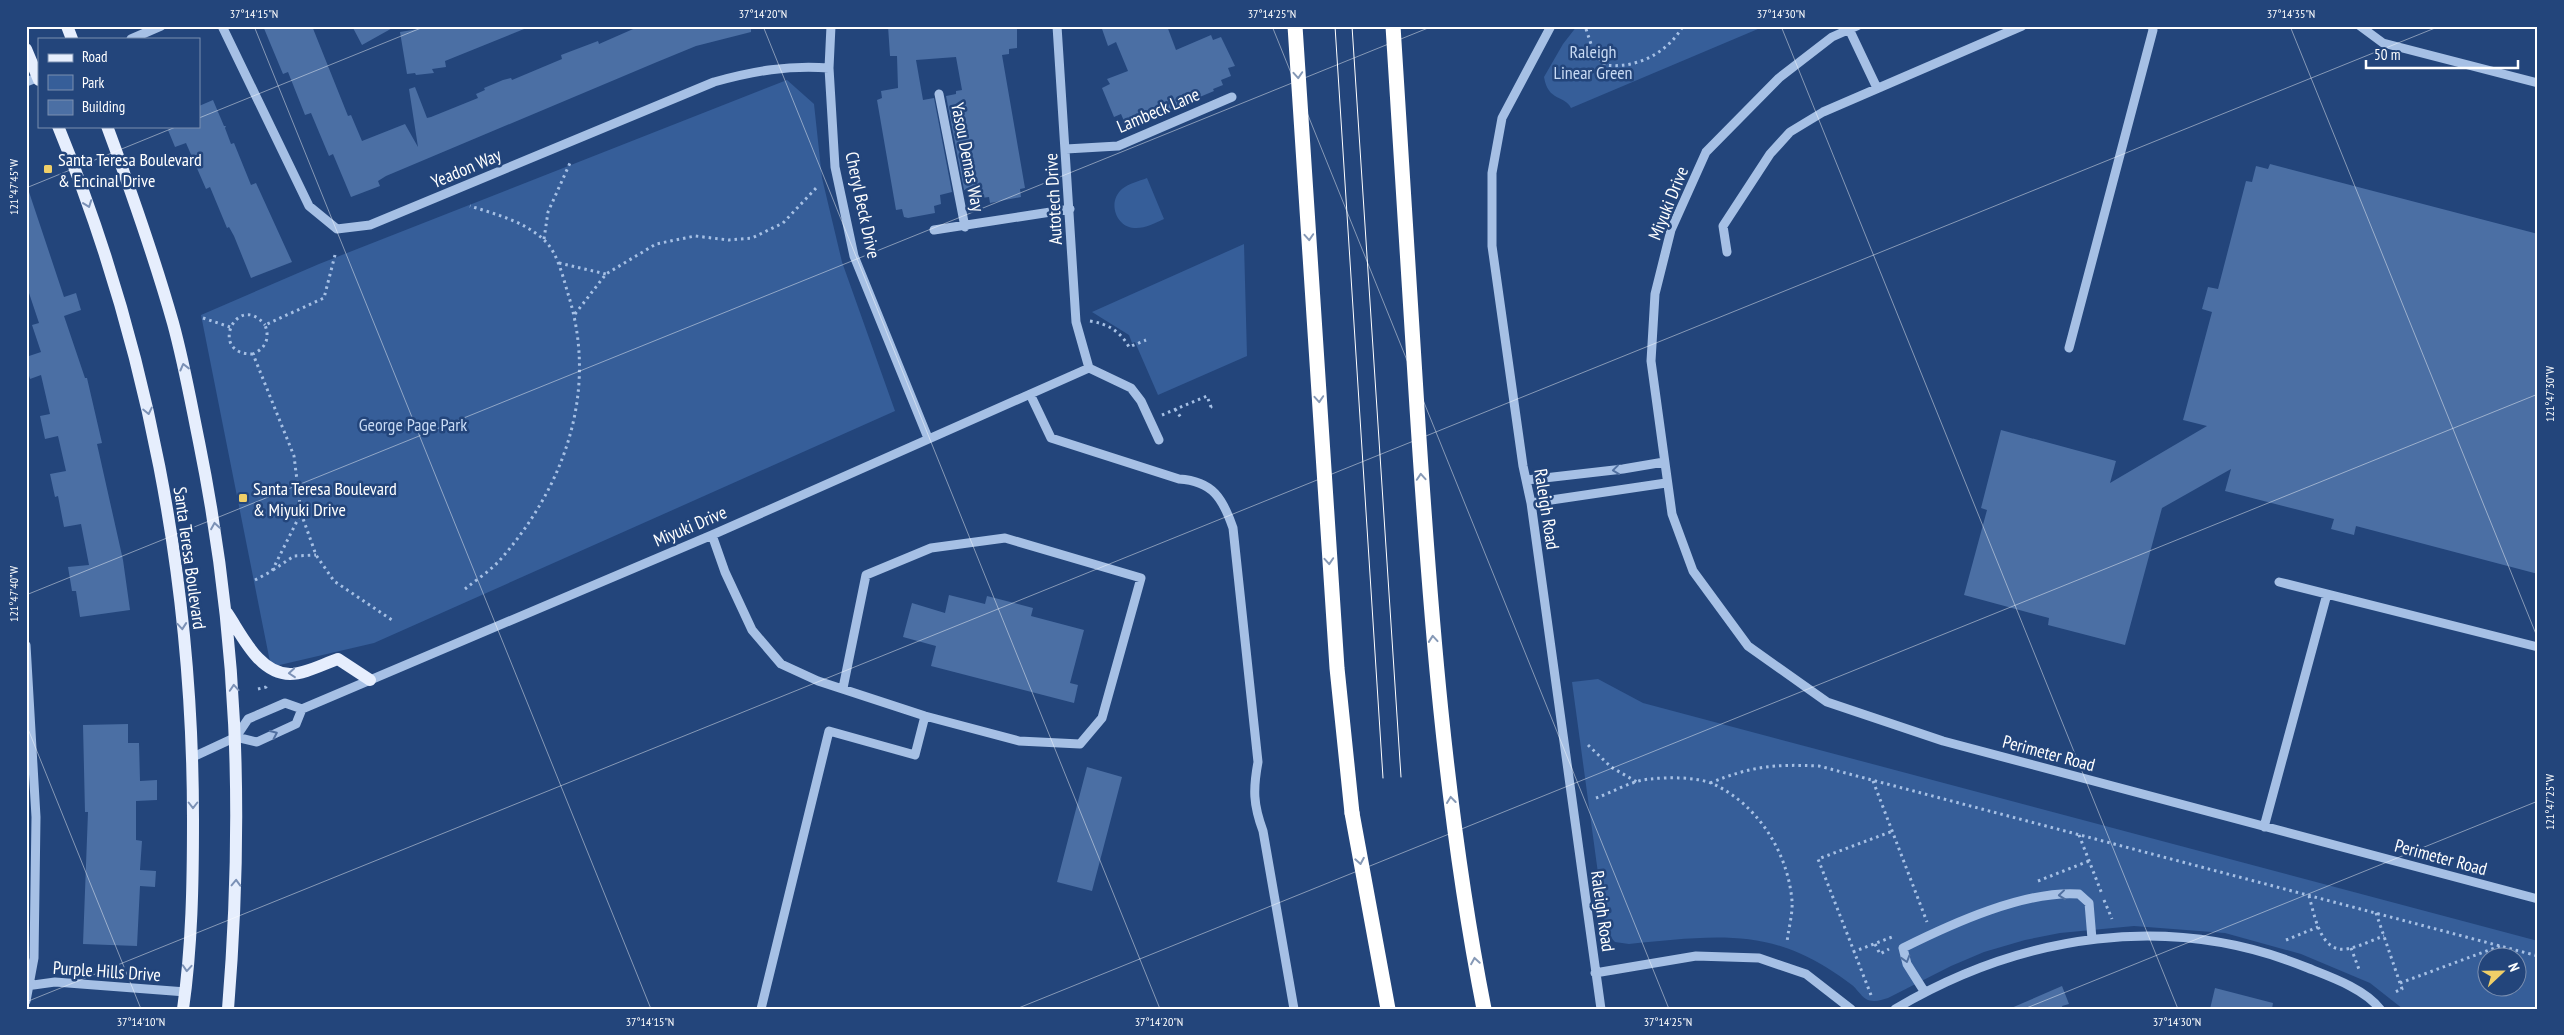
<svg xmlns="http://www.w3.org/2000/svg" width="2564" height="1035" viewBox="0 0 2564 1035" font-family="'PT Sans Narrow',sans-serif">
<rect width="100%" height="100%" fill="#23457b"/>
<path fill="#365e99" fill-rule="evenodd" d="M1577 26H1765L1571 108C1565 95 1548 102 1544 77L1563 44Z
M787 80 814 104 822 178 842 262 895 411 374 643 271 667 201 315 319 264Z
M1147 178 1164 219C1155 223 1144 229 1134 228 1116 227 1107 202 1122 189 1128 184 1139 181 1147 178Z
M1244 244 1247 356 1158 395 1135 342 1132 343 1129 335 1092 312Z
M1598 679 1643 703 2538 941V1009H2403L2370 983 2301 954 2225 933 2134 926 2060 933 2025 940 1984 952 1951 966 1888 998C1881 1000 1873 1003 1866 999 1860 995 1857 989 1852 985 1836 973 1818 961 1799 953 1745 929 1687 939 1629 944L1615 942 1606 932 1572 682ZM2486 958H2516V988H2486Z"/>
<path fill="#4b6fa4" d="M263 26H312L348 116 351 115 362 141 405 124 418 147 409 89 415 87 427 118 431 117 478 98 476 94 485 90 484 88 503 80 511 78 512 80 562 59 561 55 598 41 599 44 640 26H751V32L696 46 657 62 386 176 378 181 380 186 351 197 333 154 329 156 311 113 305 115 288 72 283 74Z
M352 26H396L362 45Z
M437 26H529V27L445 61 446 67 432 69 434 73 416 75 415 73 407 74 400 32Z
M888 26H1017V48L1009 49V54L1002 55 1025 188 1020 189 1021 197 990 203 989 197 981 198 979 188 964 190 946 96 956 94V91L962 90 956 57 916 60 923 100 934 98 952 192 940 195 941 204 934 206 935 213 908 218 904 217 902 209 896 210 877 100 882 98 881 91 898 88 897 56H890Z
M1101 26H1167L1176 50 1211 35 1213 40 1221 37 1235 66 1228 68 1231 76 1221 80 1223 85 1213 89 1214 91 1133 125 1130 119 1124 121 1121 114 1114 117 1102 88 1110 84 1107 79 1128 71 1116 42 1108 46Z
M213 100 224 126H226L225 128 231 144 234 143 251 185 256 183 292 262 251 278 234 236 229 227 227 228 210 187 206 189 186 143 175 147 168 130 176 126H199V106Z
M2270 164 2538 234V574L2356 526 2354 535 2331 529 2334 519 2225 491 2231 469 2162 508 2125 645 2048 625 2049 618 1964 595 1987 510 1981 508 2001 430 2116 461 2110 483 2207 426 2183 420 2212 312 2202 309 2208 287 2218 289 2246 181 2252 182 2256 166 2268 169Z
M26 192H29L64 297 76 293 81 310 64 316 85 378H87L102 443 97 444 123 560 130 610 80 617 76 591H72L68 567 89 565 81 524 64 527 58 496 55 497 50 474 66 471 58 436 45 439 40 416 50 414 41 375 30 379 26 366V357L41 352 32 325 39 323 26 284Z
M949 595 985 604 987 596 1033 608 1031 616 1084 630 1070 683 1078 685 1074 703 931 666 936 646 903 637 912 603 945 613Z
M128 724V743H139L140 781 157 780V800L136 801V840L142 841 140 870 156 871 155 887 140 886 137 946 83 944 88 812H85L83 725Z
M1087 767 1122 777 1092 891 1057 882Z
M2062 986 2069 1004 2062 1006 2063 1009H2009Z
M2215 988 2273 1003 2272 1009H2210Z"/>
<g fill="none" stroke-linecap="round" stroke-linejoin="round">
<path stroke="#a6c0e5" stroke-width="3" stroke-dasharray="2.5 4" stroke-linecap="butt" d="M1586 29 1594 53 1605 65C1635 69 1667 54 1683 26
M544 239 548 212 570 163
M335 255 324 298 265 325C270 338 266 348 253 354L294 456 301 513 316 555 334 581 392 620
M559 263 606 274
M575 314 606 274 656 244 695 236 729 240 752 238 783 223 818 186
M203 318 230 327
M1090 321C1108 324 1120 331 1129 347L1146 340
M253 354C207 355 237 290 265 325
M1175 409 1182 419
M1162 415 1207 396 1211 407 1208 408
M273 570 294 556 316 555
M255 580 272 571 301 513
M465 589C476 580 490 571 500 560 564 487 598 393 569 297 563 278 558 252 543 239 523 221 495 214 470 206
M258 689 266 687 267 685
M1588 745 1611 767 1637 782
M1873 781 1927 922
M1710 783C1752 766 1774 764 1819 766L2538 956
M1596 798C1613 792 1633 780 1650 779 1668 777 1695 777 1711 783 1757 803 1788 852 1792 901 1793 914 1788 930 1787 943
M2079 835 2102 894
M2038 881 2089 861
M2309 896C2314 913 2320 953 2346 949 2359 947 2372 940 2384 936
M2104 900 2112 919
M2376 913 2402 989 2393 993
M2286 940 2318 927
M1875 944 1880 954 1889 949
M2351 948 2360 972
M1853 952 1892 937
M2400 983 2500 946
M1871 995 1818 859 1893 831"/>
<path stroke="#a6c0e5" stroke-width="9" d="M222 26 309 206 337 229 370 225 714 82C754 71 788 65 829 68
M831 26 829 68 835 167 854 256 928 438
M1057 26 1076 322 1089 368
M1551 26 1502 118 1492 173V246L1523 466 1531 503 1601 1009
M1857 26 1832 37 1779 78 1706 152 1671 230 1655 294 1651 361 1672 514 1693 571 1748 646 1827 702 1943 741 2538 899
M2360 26 2383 43 2538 83
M1849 29 1877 88
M131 39 161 26
M26 82 39 77
M939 94 965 227
M1066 149 1118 146 1232 97
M934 230 1070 209
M1727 252 1723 226 1770 154 1790 132 1823 112 2022 26
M2069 348 2153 30 2152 26
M1089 368 1131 388 1141 401 1159 440
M1030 394 1051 438 1179 479C1213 481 1223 499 1233 528L1258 762C1253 789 1253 804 1263 831L1294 1009
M1527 480 1623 469 1664 462
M1531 503 1666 483
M712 535 725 572 752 630 781 664 818 681 925 716 1019 741 1080 744 1102 718 1141 578 1005 538 931 548 866 575 843 688
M2279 582 2538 647
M26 645 36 817 34 958 26 1001
M236 737 257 742 296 724 302 709
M193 757 236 737 248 719 285 703 302 709 712 535 1089 368
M2264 827 2327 594
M1595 973 1696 956 1759 958 1806 974 1851 1009
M26 986 55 982 186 992
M1924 991 1907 964 1903 948C1951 924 2025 890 2079 894L2089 903 2092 939
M761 1009 829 731 915 755 925 716
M1895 1009C2022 934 2169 911 2308 968 2331 977 2365 989 2380 1009"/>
<path stroke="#e6eefd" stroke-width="12" d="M67 26 72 39
M26 49 39 80
M58 126C148 346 193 582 193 819 193 882 192 946 183 1009
M107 126C131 191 154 256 173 323 184 363 191 403 199 442 238 635 244 813 228 1009
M227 613C242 635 259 674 290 674 305 674 323 664 338 659L370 680"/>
<path stroke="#fff" stroke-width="15" d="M1295 26 1337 668 1352 813
M1393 26C1401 153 1409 280 1417 408 1430 609 1445 810 1484 1009"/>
<path stroke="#fff" stroke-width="1" d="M1335 26 1383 778
M1352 26 1401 777"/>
<path stroke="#fff" stroke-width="15" d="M1352 813 1388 1009"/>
</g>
<defs><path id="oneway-chevron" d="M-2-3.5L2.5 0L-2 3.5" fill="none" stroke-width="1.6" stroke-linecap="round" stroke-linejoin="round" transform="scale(1.25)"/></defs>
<g stroke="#8699b6">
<use href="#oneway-chevron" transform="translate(1298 75) rotate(86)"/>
<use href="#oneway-chevron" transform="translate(1309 237) rotate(86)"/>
<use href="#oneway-chevron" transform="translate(1319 399) rotate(86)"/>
<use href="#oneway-chevron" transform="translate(1421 477) rotate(-94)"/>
<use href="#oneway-chevron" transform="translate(1329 561) rotate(86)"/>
<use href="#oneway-chevron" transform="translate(1433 639) rotate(-95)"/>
<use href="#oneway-chevron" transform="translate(1451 800) rotate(-97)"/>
<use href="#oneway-chevron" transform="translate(1360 861) rotate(80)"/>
<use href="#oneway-chevron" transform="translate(1475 961) rotate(-99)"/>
</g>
<g stroke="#7b91b6">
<use href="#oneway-chevron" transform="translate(88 204) rotate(70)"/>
<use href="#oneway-chevron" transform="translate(184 367) rotate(-104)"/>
<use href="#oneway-chevron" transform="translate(148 411) rotate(78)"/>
<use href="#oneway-chevron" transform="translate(215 526) rotate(-99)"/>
<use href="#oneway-chevron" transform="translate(182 626) rotate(85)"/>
<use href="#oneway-chevron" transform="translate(292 673) rotate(175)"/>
<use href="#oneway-chevron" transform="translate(234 688) rotate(-94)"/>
<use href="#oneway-chevron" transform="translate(193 805) rotate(90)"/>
<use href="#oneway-chevron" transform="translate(236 883) rotate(-88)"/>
<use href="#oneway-chevron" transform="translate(187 968) rotate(94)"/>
</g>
<g stroke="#5170a0">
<use href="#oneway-chevron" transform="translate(1616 470) rotate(173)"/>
<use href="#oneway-chevron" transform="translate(274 734) rotate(-25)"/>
<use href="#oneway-chevron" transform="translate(2062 895) rotate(174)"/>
<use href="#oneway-chevron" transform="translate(1906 959) rotate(73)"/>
</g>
<path fill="none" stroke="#fff" stroke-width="1" stroke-opacity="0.45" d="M254 26 651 1009M763 26 1160 1009M1272 26 1669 1009M1781 26 2178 1009M2290 26 2538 639M199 118 426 26M26 188 178 126M26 595 1433 26M26 724 141 1009M26 1002 2440 26M1016 1009 2538 394M2024 1009 2538 801"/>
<g fill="#f0cf68" stroke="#23457b" stroke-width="2">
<rect x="43" y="164" width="10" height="10" rx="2.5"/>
<rect x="238" y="493" width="10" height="10" rx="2.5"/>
</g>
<g text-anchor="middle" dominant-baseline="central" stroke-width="5" stroke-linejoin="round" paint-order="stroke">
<g font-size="18" fill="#c8daf4" stroke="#23457b">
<text x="1593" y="51">Raleigh<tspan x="1593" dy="21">Linear Green</tspan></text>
<text x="413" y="424">George Page Park</text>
</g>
<g font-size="18" fill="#fff" stroke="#23457b">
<text transform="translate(1158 110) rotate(-23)">Lambeck Lane</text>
<text transform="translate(968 157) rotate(79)">Yasou Demas Way</text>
<text transform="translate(466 168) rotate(-23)">Yeadon Way</text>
<text transform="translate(1053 199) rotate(-93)">Autotech Drive</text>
<text transform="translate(1668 203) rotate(-68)">Miyuki Drive</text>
<text transform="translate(863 205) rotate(78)">Cheryl Beck Drive</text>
<text transform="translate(1547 509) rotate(81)">Raleigh Road</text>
<text transform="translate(690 526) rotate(-23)">Miyuki Drive</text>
<text transform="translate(190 558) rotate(82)">Santa Teresa Boulevard</text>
<text transform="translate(2049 753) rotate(15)">Perimeter Road</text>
<text transform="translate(2441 857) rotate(15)">Perimeter Road</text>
<text transform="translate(1603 911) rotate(82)">Raleigh Road</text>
<text transform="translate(107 971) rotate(4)">Purple Hills Drive</text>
</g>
<g font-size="18" fill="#fff" stroke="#23457b" text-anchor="start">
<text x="58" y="159">Santa Teresa Boulevard<tspan x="58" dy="21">&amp; Encinal Drive</tspan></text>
<text x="253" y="488">Santa Teresa Boulevard<tspan x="253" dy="21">&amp; Miyuki Drive</tspan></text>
</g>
</g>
<rect width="2564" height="1035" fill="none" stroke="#23457b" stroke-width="55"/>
<rect x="38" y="38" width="162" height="90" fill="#23457b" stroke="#7b8fb0"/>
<rect x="48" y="54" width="25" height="8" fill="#e6eefd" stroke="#7b8fb0"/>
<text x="82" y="62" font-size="15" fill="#ffffff">Road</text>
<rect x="48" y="75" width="25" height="15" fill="#365e99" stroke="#7b8fb0"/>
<text x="82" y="88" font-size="15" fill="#ffffff">Park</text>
<rect x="48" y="100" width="25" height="15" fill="#4b6fa4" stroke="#7b8fb0"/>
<text x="82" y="112" font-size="15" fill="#ffffff">Building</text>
<g transform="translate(2502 972) rotate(68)"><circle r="24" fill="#23457b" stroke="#7b8fb0"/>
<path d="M0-4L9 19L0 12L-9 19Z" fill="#f0cf68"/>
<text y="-8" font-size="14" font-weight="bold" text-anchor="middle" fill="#ffffff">N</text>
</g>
<path d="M2366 60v8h152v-8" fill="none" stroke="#ffffff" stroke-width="2.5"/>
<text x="2374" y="60" font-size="15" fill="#ffffff" stroke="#23457b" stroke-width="4" paint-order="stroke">50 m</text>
<rect x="28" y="28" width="2508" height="980" fill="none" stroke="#fff" stroke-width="2"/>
<g font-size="12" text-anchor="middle" fill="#fff">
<text x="254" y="18">37°14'15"N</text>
<text x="763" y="18">37°14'20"N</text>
<text x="1272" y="18">37°14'25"N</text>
<text x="1781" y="18">37°14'30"N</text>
<text x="2291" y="18">37°14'35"N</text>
<text transform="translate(14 187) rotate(-90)" y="4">121°47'45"W</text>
<text transform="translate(2550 394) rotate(-90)" y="4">121°47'30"W</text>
<text transform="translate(14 594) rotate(-90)" y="4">121°47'40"W</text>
<text transform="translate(2550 802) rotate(-90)" y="4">121°47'25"W</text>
<text x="141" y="1026">37°14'10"N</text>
<text x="650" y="1026">37°14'15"N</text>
<text x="1159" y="1026">37°14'20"N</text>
<text x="1668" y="1026">37°14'25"N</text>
<text x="2177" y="1026">37°14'30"N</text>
</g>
</svg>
